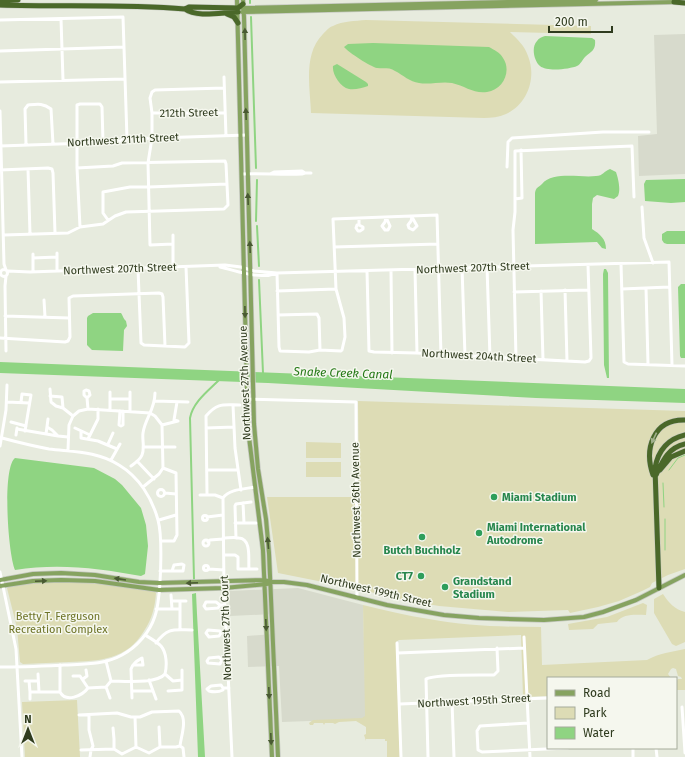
<svg xmlns="http://www.w3.org/2000/svg" width="685" height="757" viewBox="0 0 685 757" font-family="'Fira Sans',sans-serif">
<rect width="100%" height="100%" fill="#e7ebde"/>
<path fill="#d7dacc" d="M685 34V174L639 176 638 136 657 134 654 35Z
M298 588 363 605 366 719 282 722 279 666 248 667 247 636 274 634V614L230 616 229 591Z"/>
<path fill="#dddcb5" d="M366 20 591 26V34L510 32C517 39 525 46 528 56 537 78 527 105 506 114 499 117 491 118 484 118L311 113C310 87 303 54 323 34 326 31 329 27 333 26 343 21 355 21 366 20Z
M358 401 685 411V569L668 575 652 583 650 587 642 591 619 601 598 607 570 613 568 610 508 612 439 606 410 601 348 587 278 573 267 497H359Z
M306 442 341 443V458H306Z
M306 462H341V477H306Z
M42 582H86L154 591 156 593C155 607 152 619 144 631 127 660 99 661 69 662 54 663 38 663 23 664L20 662 17 628 7 588 9 586Z
M663 594C669 603 674 609 685 612V642L676 646 672 644 654 613V599Z
M643 603 647 605 646 615C637 615 623 613 617 622L598 624 593 629 569 630 568 624 607 617Z
M363 605C385 610 407 616 429 619 466 626 504 627 541 627L542 665 647 660C659 653 672 652 685 649V690H676V682L678 679H682L681 677 678 676 676 669 673 668 671 669 668 674 671 678H548V696L523 697 521 635 399 640 396 642 400 757H387V741H385V739H366V741L364 735 366 734V727L356 721 339 722 335 724 333 723H325L324 725 323 723H314L313 725H310L309 723 313 720 362 718 365 716Z
M77 700 80 757H25L22 702Z"/>
<path fill="#8fd482" d="M545 36 592 38 595 40C596 50 592 51 585 57 582 60 581 64 577 66 570 69 547 72 540 66 534 61 531 47 537 41 539 38 542 37 545 36Z
M373 43 489 47C494 50 500 52 503 58 512 71 503 90 487 92 474 94 465 86 452 83 441 81 430 85 419 83 410 82 403 75 395 71 390 67 383 69 377 68 371 67 348 52 344 47L348 44Z
M337 64 366 82 368 84V86C362 88 355 90 349 89 340 87 332 74 333 66Z
M610 169 616 172C618 178 621 189 618 196L614 199 597 195 593 198 592 204V229C600 234 606 239 606 249L602 248 597 242 535 244V193C536 187 538 188 542 184 553 171 580 178 596 176 603 176 604 171 610 169Z
M685 179V202L671 203 645 201 644 184 646 180Z
M667 231H685V244H667L664 243 662 240V234Z
M604 269H606L608 273 609 378H607L604 365 603 274Z
M681 284H685V358H681L680 356 678 287Z
M93 313H121C123 316 123 318 126 321L127 326 124 330 123 351 92 350 87 345V318L88 316Z
M0 362 685 389V403L536 398 268 383 0 373Z
M15 458 94 468 115 479 122 485 141 508 146 525 148 546 145 574 141 576C99 568 57 563 15 570 8 554 2 468 15 458Z
M196 593 197 614 205 757H198L192 594Z"/>
<g fill="none" stroke-linecap="round" stroke-linejoin="round">
<path stroke="#8fd482" stroke-width="1" d="M669 470 678 458 685 455
M663 483 664 507
M665 519V550"/>
<path stroke="#8fd482" stroke-width="2" d="M250 0V3
M251 17 256 168
M256 221 257 180
M257 226 259 266
M259 280 263 373
M194 579 190 418C193 402 208 391 219 380"/>
<g stroke="#c5c8c0" stroke-width="5.5">
<path id="major" d="M237 0 248 429 263 550 272 757
M243 0 244 17 254 424 258 469 266 519 269 553 278 757
M242 8 596 0
M242 12 675 2
M0 580 33 574 61 573 95 575 139 582 159 583 264 580 271 582H284L307 585 387 605 444 615 479 618 544 620 584 617 603 612 636 600 685 575
M0 586 33 581 61 580 95 581 159 590 224 588 267 584"/>
</g>
<g stroke="#c5c8c0" stroke-width="6">
<path id="highway" d="M0 1 18 0
M674 2 685 3
M0 5C62 7 123 4 185 9L189 7 238 8 243 4
M185 9C197 18 223 12 238 12
M227 14 234 17 238 23
M660 470 671 457 685 451
M653 475C644 449 653 419 685 420
M656 475C663 460 668 448 685 444
M659 588 655 468C658 451 668 439 685 435"/>
</g>
<path stroke="#fff" stroke-width="3" d="M61 19 63 80
M0 20 123 17 127 139
M0 51 124 47
M224 77 226 136
M0 82 125 79
M0 111 4 264 6 270
M152 113H225
M26 144 25 109 28 105C38 104 43 103 51 109L53 144
M0 146 117 142 127 139 247 135
M507 167 508 142 512 138 603 132H649
M28 169 30 234
M0 170 48 168 52 169 53 173 55 233
M242 174C262 173 282 175 302 174L305 173H311
M270 174 274 172 302 171 305 173
M515 199 522 198 521 150
M642 207 644 238 653 263
M386 217 390 226 388 230H385L382 226 385 222Z
M412 217 417 226 413 230 409 228 408 225 411 221Z
M359 218V225H357L356 228 358 231H360L363 229V227L359 225
M108 220 103 213V192L130 187H149L227 184
M80 227 77 168V105L80 104H100L102 107 103 142
M4 235 68 233 80 227 103 224 115 216 126 212 224 209 228 205 226 164 225 161 122 163 113 166 77 168
M173 235V268
M173 244 150 245 148 163 152 138V113L150 98 152 92 155 90 224 88
M334 247 438 244
M57 253V271
M33 254V272
M33 258 57 257
M621 264 624 362 628 364 685 366
M220 267C238 271 259 280 277 273
M462 267 465 356
M487 267 490 357
M138 269 141 343 144 345 185 347 189 343 186 267
M0.5 273a3.5 3.5 0 1 1 7 0a3.5 3.5 0 1 1-7 0Z
M415 270 417 353
M8 271 30 272 225 265 241 267 254 271 277 273 669 262 672 365
M367 271 369 351 374 352 417 353 585 362 589 361 591 358 588 265
M391 271 392 353
M277 273 279 347 280 351 309 352 320 350 341 351 342 350 345 337 344 318 336 289 333 219 437 215 441 355
M646 288 648 364
M622 289 669 287
M565 290 567 361
M277 291 336 289
M541 291 543 360
M514 292 588 290
M44 300 45 317
M278 315 317 314 319 318 320 350
M5 316 69 318
M0 338 65 342 68 341 70 337 69 298 73 296 159 293 162 294 163 297 165 346
M6 351 5 286 6 276
M516 358 513 230 515 212V151L632 146 634 197
M50 389 51 402 56 406 63 408 73 416
M50 396 62 397 63 408
M87 398 84 395V391L86 390 89 391 90 395 87 398 88 409
M110 399H130V411
M130 399V392
M247 399 356 402 357 598
M155 401 188 402
M7 402 29 403
M21 402 22 394 31 395 25 431
M233 405 235 448 241 490
M110 410V392
M120 411 119 425 121 426 123 425V411
M73 416 79 411 88 409 150 413 155 416 162 425 163 468 159 474 143 487
M11 422 26 426
M162 425 178 421 174 420 177 402
M47 427 52 430 58 436 68 437
M75 428 90 435
M206 428 234 427
M17 429 58 436
M81 431V438L98 441 117 449
M46 434 48 419
M16 435 17 428
M88 439 98 419V409
M108 444 113 433
M0 446 6 410 7 385
M143 447H175
M68 450 69 425 73 416
M111 460 120 444
M137 461 154 479
M131 466C135 463 140 460 142 455 145 448 142 440 143 433 145 418 155 410 155 393
M207 470H238
M157.5 493a3.5 3.5 0 1 1 7 0a3.5 3.5 0 1 1-7 0Z
M165 493 176 494
M207 494 206 416C218 402 224 405 240 405
M200 495H215L223 498
M223 498 224 588 232 757
M223 498C229 489 245 489 255 487
M243 503 244 523
M202.5 518a2.5 2.5 0 1 1 5 0a2.5 2.5 0 1 1-5 0Z
M207 517 223 515
M159 520 176 515
M235 523H256
M223 538C228 538 234 537 239 538 252 539 248 560 249 569
M236 538 235 506 236 504 251 502
M203 543a3 3 0 1 1 6 0a3 3 0 1 1-6 0Z
M161 541H174L177 535 176 473 163 468
M208 542 210 540 223 539
M224 555H235L238 557V569H257
M203.5 568a2.5 2.5 0 1 1 5 0a2.5 2.5 0 1 1-5 0Z
M209 569 224 570
M160 571C168 571 176 571 183 571L184 565 182 564 174 565 172 571
M0 572 16 649 22 757
M171 595 172 609
M172 601H186
M180 601V630
M220 605 218 608 206 609 204 606 206 602H216L220 605H225
M156 609H180
M221 633 220 631 208 630 206 633 209 637 219 636 221 633 226 632
M145 635C150 638 157 642 161 646 167 653 167 666 165 674
M524 637 530 757
M156 643C168 627 174 630 192 630
M397 643 401 757
M398 653 524 648
M222 660 220 664 208 663 207 661 209 658 219 657 222 660H227
M106 661 111 681
M60 665V692
M0 667C21 667 42 666 64 665 84 664 104 665 122 655 137 647 150 632 155 616 161 598 163 538 158 520 152 498 139 477 119 465 97 451 73 452 49 449 33 446 17 442 2 438
M38 674 39 692
M165 674 173 681 182 680
M73 676H80L88 688
M83 679 87 676 86 670
M149 680 156 699
M25 681H38
M29 681 30 692H60
M106 687 110 698
M223 688V690C219 692 213 692 209 691L207 689 211 686 221 685 223 688H229
M132 691H152
M168 691 182 690V670
M30 692V699
M60 692C66 703 82 696 88 688L106 687 111 681C124 681 157 684 165 674
M132 698 131 669C133 663 137 661 142 658L143 665H133
M452 702 454 757
M400 704 548 698
M682 707 685 753
M79 715 117 713 131 717H140L152 712 179 711C188 719 181 736 180 746L183 748 184 757
M89 715V730L93 746 91 750 90 757
M135 717 136 747
M528 723 480 726 477 731 478 750 482 752 568 748
M159 727 160 747
M113 728 114 739V749
M633 748V757
M656 748 657 757
M81 750 114 749 122 754 136 747 149 753 160 747H176L180 746
M428 757 426 679C434 674 481 675 494 675L498 671 497 648"/>
<use href="#major" stroke="#86a360" stroke-width="4"/>
<use href="#highway" stroke="#4a6829" stroke-width="5"/>
</g>
<defs><path id="oneway-solid" d="M-6-.8H1V-3.2L6.5 0L1 3.2V.8H-6Z"/></defs>
<g fill="#495a32">
<use href="#oneway-solid" transform="translate(245 34) rotate(-91)"/>
<use href="#oneway-solid" transform="translate(246 114) rotate(-92)"/>
<use href="#oneway-solid" transform="translate(248 199) rotate(-92)"/>
<use href="#oneway-solid" transform="translate(250 247) rotate(-92)"/>
<use href="#oneway-solid" transform="translate(245 312) rotate(89)"/>
<use href="#oneway-solid" transform="translate(268 543) rotate(-95)"/>
<use href="#oneway-solid" transform="translate(120 579) rotate(-171)"/>
<use href="#oneway-solid" transform="translate(41 581) rotate(-3)"/>
<use href="#oneway-solid" transform="translate(192 583) rotate(177)"/>
<use href="#oneway-solid" transform="translate(266 625) rotate(88)"/>
<use href="#oneway-solid" transform="translate(269 693) rotate(88)"/>
<use href="#oneway-solid" transform="translate(271 739) rotate(88)"/>
</g>
<use fill="#a0b08c" href="#oneway-solid" transform="translate(654 438) rotate(115)"/>
<g fill="#2e9e5b" stroke="#f5f7ee" stroke-width="1.5">
<circle cx="494" cy="497" r="4"/>
<circle cx="479" cy="533" r="4"/>
<circle cx="422" cy="537" r="4"/>
<circle cx="421" cy="576" r="4"/>
<circle cx="445" cy="587" r="4"/>
</g>
<g text-anchor="middle" dominant-baseline="central" stroke-width="3" stroke-linejoin="round" paint-order="stroke">
<g font-size="11" fill="#2f3b1e" stroke="#f5f7ee">
<text transform="translate(189 113) rotate(-1)">212th Street</text>
<text transform="translate(123 140) rotate(-3)">Northwest 211th Street</text>
<text transform="translate(473 268) rotate(-2)">Northwest 207th Street</text>
<text transform="translate(120 269) rotate(-2)">Northwest 207th Street</text>
<text transform="translate(479 356) rotate(3)">Northwest 204th Street</text>
<text transform="translate(245 383) rotate(-92)">Northwest 27th Avenue</text>
<text transform="translate(356 500) rotate(-91)">Northwest 26th Avenue</text>
<text transform="translate(376 591) rotate(13)">Northwest 199th Street</text>
<text transform="translate(226 628) rotate(-92)">Northwest 27th Court</text>
<text transform="translate(474 701) rotate(-3)">Northwest 195th Street</text>
</g>
<g font-size="11" font-weight="bold" fill="#27864d" stroke="#f5f7ee" text-anchor="start">
<text x="502" y="497">Miami Stadium</text>
<text x="487" y="527">Miami International<tspan x="487" dy="13">Autodrome</tspan></text>
<text x="422" y="550" text-anchor="middle">Butch Buchholz</text>
<text x="413" y="576" text-anchor="end">CT7</text>
<text x="453" y="581">Grandstand<tspan x="453" dy="13">Stadium</tspan></text>
</g>
<g font-size="11" fill="#6e7427" stroke="#f5f7ee">
<text x="58" y="616">Betty T. Ferguson<tspan x="58" dy="13">Recreation Complex</tspan></text>
</g>
<g font-size="12" font-style="italic" fill="#257916" stroke="#f5f7ee">
<text transform="translate(343 373) rotate(2)">Snake Creek Canal</text>
</g>
</g>
<rect x="547" y="677" width="130" height="72" fill="#f5f7ee" stroke="#a6ac9b"/>
<rect x="555" y="690" width="20" height="6" fill="#86a360" stroke="#a6ac9b"/>
<text x="583" y="697" font-size="12" fill="#2f3b1e">Road</text>
<rect x="555" y="707" width="20" height="12" fill="#dddcb5" stroke="#a6ac9b"/>
<text x="583" y="717" font-size="12" fill="#2f3b1e">Park</text>
<rect x="555" y="727" width="20" height="12" fill="#8fd482" stroke="#a6ac9b"/>
<text x="583" y="737" font-size="12" fill="#2f3b1e">Water</text>
<g transform="translate(28 729)" stroke="#f5f7ee" stroke-width="3" paint-order="stroke">
<path d="M0-3L7 15L0 10L-7 15Z" fill="#2f3b1e"/>
<text y="-6" font-size="11" font-weight="bold" text-anchor="middle" fill="#2f3b1e">N</text>
</g>
<path d="M549 26v6h63v-6" fill="none" stroke="#2f3b1e" stroke-width="2"/>
<text x="555" y="26" font-size="12" fill="#2f3b1e" stroke="#f5f7ee" stroke-width="3" paint-order="stroke">200 m</text>
</svg>
